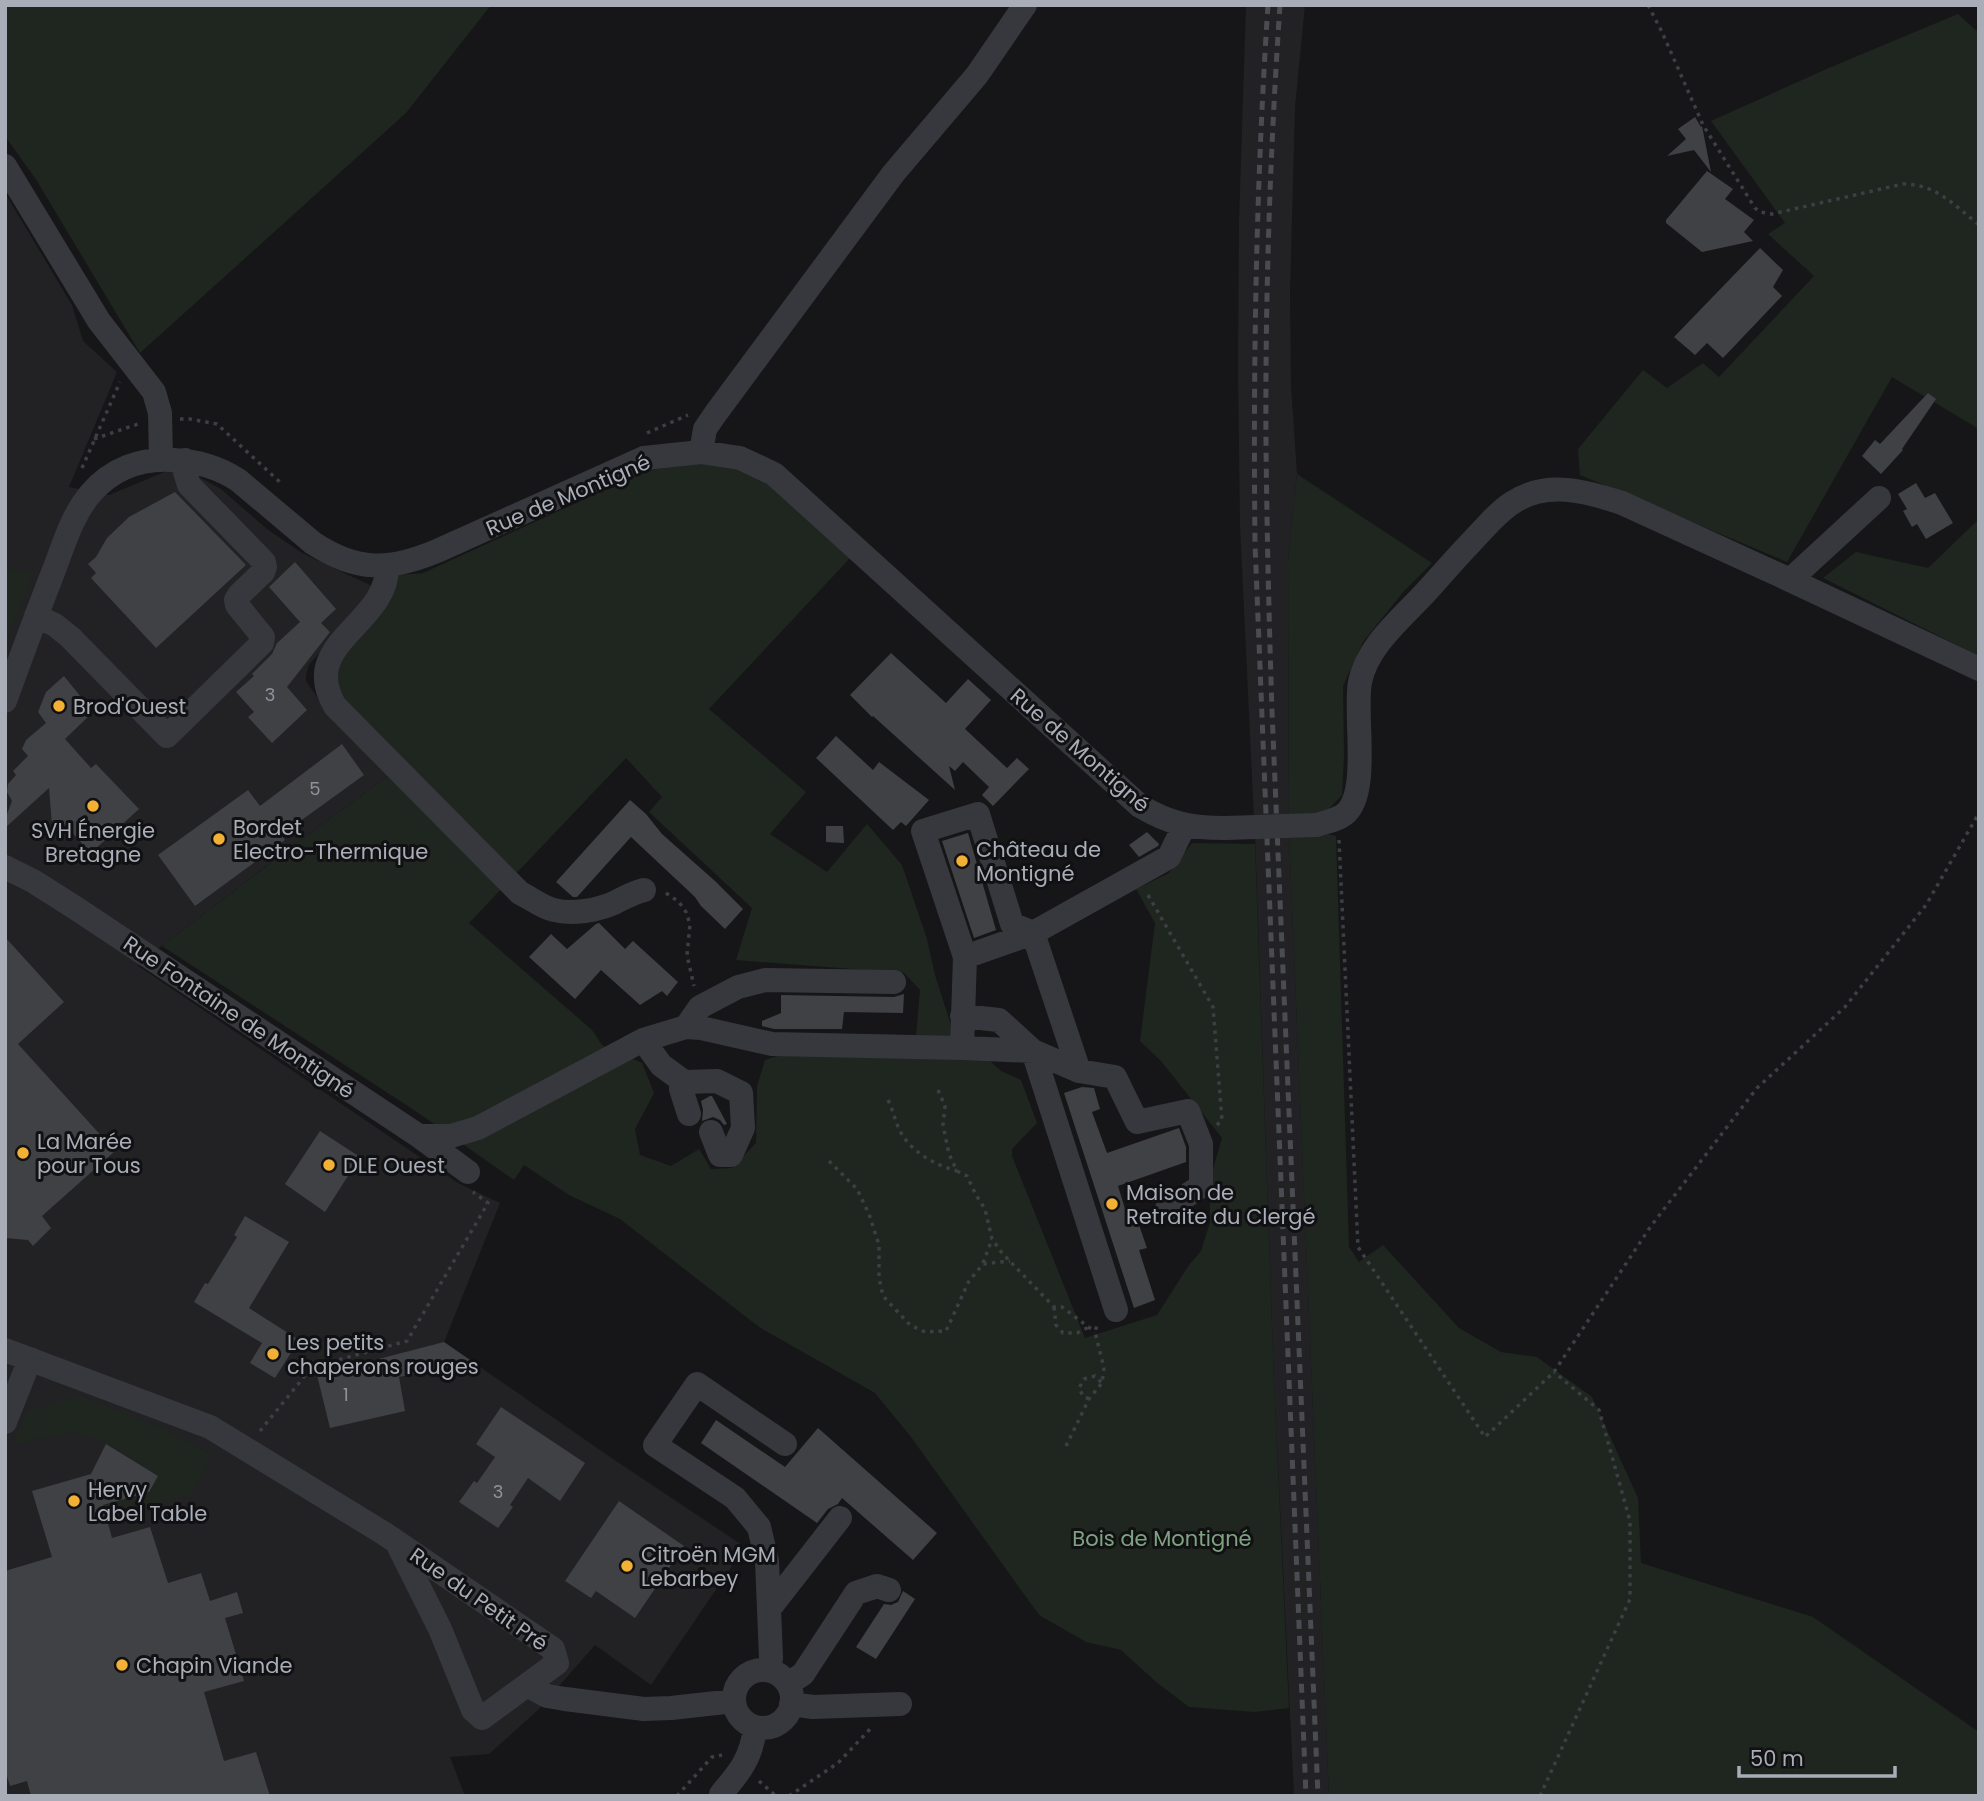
<svg xmlns="http://www.w3.org/2000/svg" width="1984" height="1801" viewBox="0 0 1984 1801" font-family="Poppins,sans-serif">
<rect width="100%" height="100%" fill="#161618"/>
<path fill="#222225" d="M1246 5H1305L1295 107 1290 293 1291 386 1297 474 1288 561 1289 817 1254 819 1240 524 1238 369 1239 222Z
M5 193 72 305 83 341 117 372 69 487 109 495 167 471 197 476 221 489 267 529 302 553 374 587 309 665 306 675V681L325 709 388 776 298 842 137 965 458 1183 500 1203 444 1342 613 1459 745 1547 651 1685 595 1645 538 1710 489 1754 450 1757 465 1796H5Z
M1289 833 1329 1796H1294L1274 1382 1255 835Z"/>
<path fill="#1e261f" fill-rule="evenodd" d="M5 5H491L406 113 140 353 37 181 5 136Z
M1958 14 1979 33V429L1892 377 1787 562 1580 475 1578 449 1643 370 1667 388 1703 363 1719 377 1814 276 1768 234 1785 223 1711 121 1831 67Z
M718 460 770 484 852 556 709 709 806 792 770 834 827 872 867 824 902 865 927 939 935 975 951 1025 1001 1071 1021 1080 1037 1123 1012 1149V1156L1085 1338 1157 1315 1189 1265 1201 1251 1210 1222V1179L1222 1138 1161 1061 1140 1041 1155 923 1136 889 1169 873 1192 843 1255 844 1274 1382 1289 1708 1254 1712 1189 1707 1156 1682 1121 1650 1086 1642 1039 1615 911 1437 875 1393 759 1327 620 1219 569 1195 524 1165 514 1180 417 1112 162 946 298 842 388 776 338 700 334 660 385 597 399 575 423 573 657 466ZM626 758 662 797 649 812 752 908 736 960 904 973 920 990 916 1037 793 1051 765 1060 757 1086 756 1143 732 1168 711 1169 699 1149 671 1166 640 1155 635 1129 654 1093 642 1063 602 1045 592 1030 469 923Z
M1297 474 1432 563 1404 591 1363 642 1343 686 1344 757 1342 795 1327 811 1289 817 1288 561Z
M1979 519V656L1823 578 1856 552 1928 568Z
M5 570 33 573 5 643Z
M1317 831 1336 836 1349 1247 1359 1262 1383 1245 1459 1328 1501 1352 1537 1357 1592 1397 1638 1498 1641 1563 1813 1617 1979 1732V1796H1329L1289 833Z
M78 1395 166 1430 211 1455 192 1494 107 1519 103 1505 158 1475C136 1462 98 1434 73 1433 55 1433 35 1440 18 1444L13 1442 27 1412Z"/>
<path fill="#404145" d="M1695 117 1701 127 1702 126 1711 172 1694 150 1667 156 1686 139 1678 129Z
M1707 171 1733 189 1725 199 1754 220 1744 232 1753 241 1702 252 1666 223V220Z
M1760 248 1783 270 1773 287 1782 296 1723 358 1707 343 1695 355 1674 337Z
M1928 393 1936 399 1902 449 1903 450 1881 474 1862 456 1875 440 1880 444Z
M1916 483 1925 498 1935 493 1953 523 1926 539 1917 524 1912 527 1903 511 1907 509 1898 494Z
M175 492 246 565 156 648 91 578 96 573 88 564 96 557 107 538 129 517Z
M295 562 336 609 321 623 330 632 287 687 307 710 272 743 248 717 254 712 236 692 254 676 252 674 272 654 277 643 300 622 269 587Z
M891 653 946 703 968 679 991 700 965 729 1007 768 1017 758 1029 769 993 806 982 795 989 787 963 762 955 771 949 766 955 790 873 716 872 717 850 695Z
M64 676 93 712 65 739 91 768 96 764 139 809 91 853 64 824 52 825 49 788 5 828V819L12 801 7 792 8 784 16 775 13 771 28 756 22 749 26 740 46 723 38 712 46 692Z
M836 736 873 770 879 762 929 800 906 826 901 822 893 830 816 758Z
M342 744 364 775 281 835 285 840 195 906 158 855 248 790 260 806Z
M630 800 646 814 662 834 715 881 743 909 725 929 701 906 695 897 631 837 577 897H573L556 882Z
M826 826H843L844 843 826 842Z
M1147 832 1159 844 1158 846 1139 857 1129 845Z
M968 833 996 930 974 938 942 841Z
M599 923 625 949 633 941 678 982 667 996 662 991 640 1005 601 970 575 999 529 957 551 934 567 949 596 924Z
M5 937 64 1002 18 1044 115 1151 42 1216 51 1228 33 1246 28 1240 5 1238Z
M904 994 903 1013 844 1012 842 1029H774L762 1026V1021L781 1013V995L894 997Z
M1082 1087 1094 1088 1100 1109 1092 1112 1107 1153 1179 1128 1186 1147V1162L1118 1186 1130 1225 1138 1222 1147 1248 1139 1250 1155 1300 1134 1308 1064 1093Z
M710 1096H712L727 1124 724 1125 720 1120 713 1117 702 1121 703 1110 701 1101Z
M320 1131 360 1157 325 1212 285 1184Z
M245 1216 289 1242 249 1308 299 1340 275 1378 250 1363 262 1343 194 1302 205 1283 208 1284 237 1237 234 1235Z
M444 1342 473 1362 399 1377 405 1411 330 1428 317 1375Z
M501 1407 585 1463 560 1501 528 1478 510 1505 513 1507 498 1528 459 1502 474 1481 477 1483 495 1457 476 1444Z
M716 1420 785 1467 818 1428 937 1533 913 1560 842 1498 838 1504 828 1509 817 1523 701 1443Z
M106 1444 158 1476 149 1492 103 1505 112 1538 150 1527 168 1583 201 1573 210 1601 237 1592 243 1613 225 1618 244 1681 204 1692 224 1761 256 1752 270 1796H31L27 1781 10 1786 5 1770V1571L52 1557 32 1491 91 1474Z
M619 1501 684 1546 635 1618 596 1591 591 1598 565 1581Z
M903 1591 915 1599 876 1659 856 1647 884 1604 891 1605 898 1602Z"/>
<g fill="none" stroke-linecap="round" stroke-linejoin="round">
<path stroke="#3d3f44" stroke-width="3.5" stroke-dasharray="3.5 5" stroke-linecap="butt" d="M1648 5 1662 32 1703 125 1755 208 1760 212 1772 214 1903 184C1936 184 1954 205 1979 225
M180 419H190L217 424 282 484
M647 433 688 415
M94 439 138 424
M82 468 120 382
M1339 840 1358 1247 1485 1437 1554 1372 1651 1226 1757 1088 1845 1007 1926 905 1979 813
M666 893 679 902 686 912 690 924 687 955 694 986
M1148 895 1213 1007 1222 1120 1216 1126
M938 1090 945 1106 943 1125 949 1154 957 1171 967 1176 976 1195 985 1209 992 1239 1002 1253 1054 1307H1062L1095 1332
M888 1100C893 1110 895 1121 900 1131 911 1152 935 1165 957 1171
M829 1161 857 1189 869 1214 879 1245V1278L883 1296 910 1325 925 1332 946 1331 969 1281 983 1264 1010 1261
M983 1263 992 1239
M1054 1307 1056 1325 1063 1333H1077L1089 1327
M1089 1399 1083 1396 1079 1388 1084 1379 1095 1376 1102 1383
M260 1431 312 1367 407 1341 488 1203 473 1192
M1066 1446 1089 1399 1102 1383 1104 1368 1095 1332 1098 1322
M759 1781 776 1796
M677 1796 712 1757 722 1755
M789 1796 838 1763 872 1727
M1216 1796H1235
M1540 1796 1630 1599V1521L1599 1410 1554 1372"/>
<path stroke="#37383d" stroke-width="24" d="M5 166 99 321 154 392 160 413 161 459
M701 452 705 429 716 413 893 174 977 75 1025 5
M387 566C389 624 297 643 335 706L520 893C531 898 543 908 554 910 572 915 598 910 614 903 624 898 632 893 644 890
M1790 580 1879 498
M36 616 55 625 70 637 167 736 262 643 263 637 237 605 236 600 239 595 263 572 265 567 264 562 189 485 184 469 185 460
M5 701C21 657 37 613 54 570 64 544 72 515 91 493 112 469 141 458 173 460 197 461 218 467 238 480L313 543C357 572 389 571 437 551L644 458 701 452 740 458 774 474 1140 806C1170 824 1191 828 1225 828
M1316 825C1326 822 1338 820 1346 813 1370 790 1354 715 1360 682 1367 646 1402 618 1426 592 1447 568 1469 544 1491 521 1497 515 1504 508 1512 503 1546 480 1586 491 1622 503L1790 580 1979 669
M5 867 33 881 74 907 419 1136 468 1172
M965 957 923 831 978 814 1012 924 1033 933 1079 1071
M962 1016 999 1020 1033 1051 1116 1310
M686 1027 700 1007 738 987 765 980 894 982
M643 1040 661 1065 684 1082 717 1081 741 1093 743 1128 731 1155H720L711 1132
M962 1048 1033 1051 1079 1071 1115 1077 1137 1122 1188 1111 1201 1144V1186L1167 1209
M684 1082 681 1089 689 1114
M419 1136H451L478 1128 643 1040 686 1027 701 1028 772 1044 962 1048 965 957 1033 933 1169 857 1184 826
M5 1350 210 1427 385 1534 553 1649 557 1663 482 1718 473 1710 440 1629 397 1543
M5 1422 30 1359
M770 1608 840 1518
M769 1670 771 1658 767 1561 759 1527 735 1498 655 1445 697 1384 785 1444
M734 1699a29 29 0 1 1 58 0a29 29 0 1 1-58 0Z
M788 1684 803 1674 856 1593 877 1586 889 1590
M527 1685 547 1696 565 1699 644 1709 671 1708 734 1701
M791 1704 813 1707 900 1704
M721 1794C740 1772 752 1757 755 1727"/>
<path stroke="#4a4c52" stroke-width="5" stroke-dasharray="9 7" stroke-linecap="butt" d="M1268 5C1256 185 1253 364 1255 544L1306 1796
M1280 5C1270 152 1265 298 1266 445 1267 534 1269 622 1272 711L1318 1796"/>
<path stroke="#37383d" stroke-width="24" d="M1225 828 1316 825"/>
</g>
<g fill="#f2b134" stroke="#111113" stroke-width="2.5">
<circle cx="59" cy="706" r="7"/>
<circle cx="93" cy="806" r="7"/>
<circle cx="219" cy="839" r="7"/>
<circle cx="962" cy="861" r="7"/>
<circle cx="23" cy="1153" r="7"/>
<circle cx="329" cy="1165" r="7"/>
<circle cx="1112" cy="1204" r="7"/>
<circle cx="273" cy="1354" r="7"/>
<circle cx="74" cy="1501" r="7"/>
<circle cx="627" cy="1566" r="7"/>
<circle cx="122" cy="1665" r="7"/>
</g>
<g text-anchor="middle" dominant-baseline="central" stroke-width="6" stroke-linejoin="round" paint-order="stroke">
<g font-size="18" fill="#8e929b">
<text x="270" y="694">3</text>
<text x="315" y="788">5</text>
<text x="346" y="1394">1</text>
<text x="498" y="1491">3</text>
</g>
<g font-size="21" fill="#a8adb8" stroke="#111113">
<text transform="translate(568 495) rotate(-23)">Rue de Montigné</text>
<text transform="translate(1080 750) rotate(41)">Rue de Montigné</text>
<text transform="translate(239 1017) rotate(34)">Rue Fontaine de Montigné</text>
<text transform="translate(479 1599) rotate(35)">Rue du Petit Pré</text>
</g>
<g font-size="21" fill="#a8adb8" stroke="#111113" text-anchor="start">
<text x="73" y="706">Brod'Ouest</text>
<text x="233" y="827">Bordet<tspan x="233" dy="24">Electro-Thermique</tspan></text>
<text x="93" y="830" text-anchor="middle">SVH Énergie<tspan x="93" dy="24">Bretagne</tspan></text>
<text x="976" y="849">Château de<tspan x="976" dy="24">Montigné</tspan></text>
<text x="37" y="1141">La Marée<tspan x="37" dy="24">pour Tous</tspan></text>
<text x="343" y="1165">DLE Ouest</text>
<text x="1126" y="1192">Maison de<tspan x="1126" dy="24">Retraite du Clergé</tspan></text>
<text x="287" y="1342">Les petits<tspan x="287" dy="24">chaperons rouges</tspan></text>
<text x="88" y="1489">Hervy<tspan x="88" dy="24">Label Table</tspan></text>
<text x="641" y="1554">Citroën MGM<tspan x="641" dy="24">Lebarbey</tspan></text>
<text x="136" y="1665">Chapin Viande</text>
</g>
<g font-size="21" fill="#7fa381" stroke="#111113">
<text x="1162" y="1538">Bois de Montigné</text>
</g>
</g>
<rect width="1984" height="1801" fill="none" stroke="#a8adb8" stroke-width="14"/>
<path d="M1739 1766v10h156v-10" fill="none" stroke="#a8adb8" stroke-width="3.5"/>
<text x="1750" y="1766" font-size="21" fill="#a8adb8" stroke="#111113" stroke-width="5" paint-order="stroke">50 m</text>
</svg>
